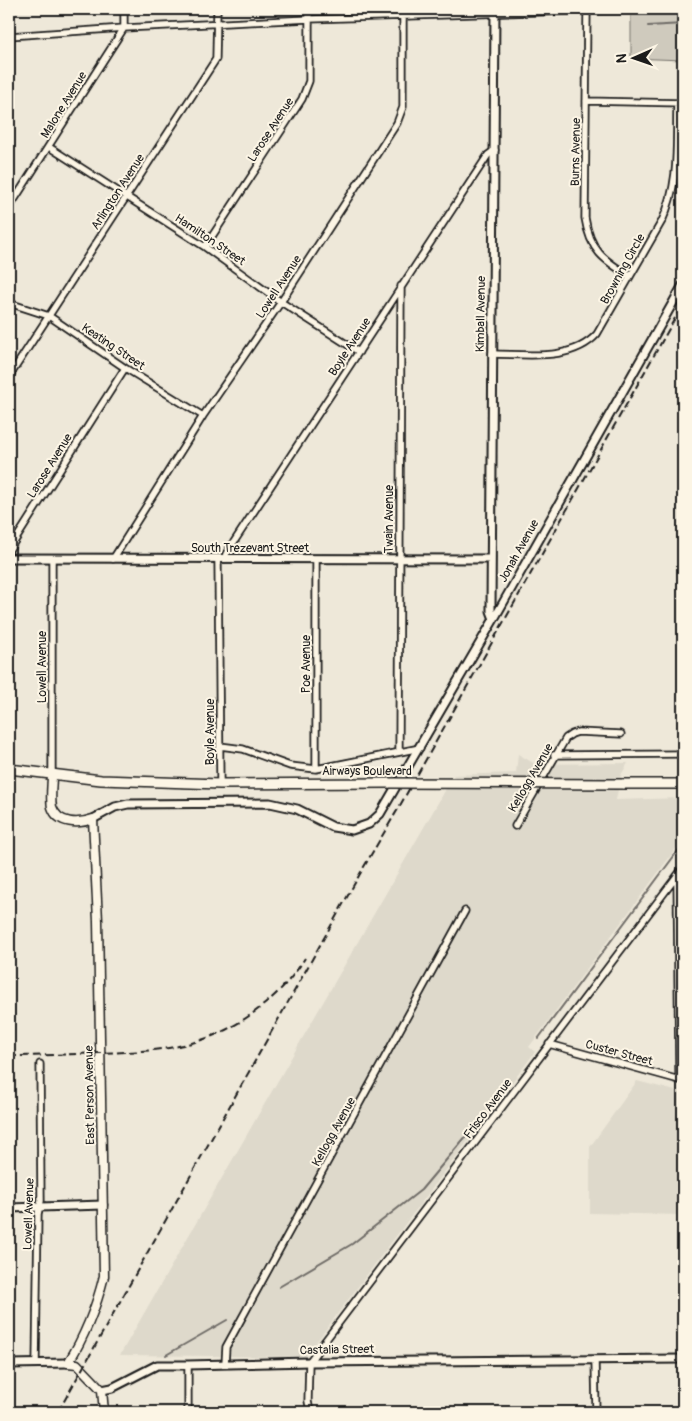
<svg xmlns="http://www.w3.org/2000/svg" width="692" height="1421" viewBox="0 0 692 1421" font-family="Pangolin,sans-serif">
<rect width="100%" height="100%" fill="#eee8d9"/>
<filter id="ink" filterUnits="userSpaceOnUse"><feTurbulence type="fractalNoise" baseFrequency=".02" numOctaves="2"/><feDisplacementMap in="SourceGraphic" scale="10" xChannelSelector="R" yChannelSelector="G"/><feConvolveMatrix kernelMatrix="1 2 1 2 8 2 1 2 1" color-interpolation-filters="sRGB"/></filter>
<g filter="url(#ink)">
<path fill="#ded9cb" d="M518 754 535 764 628 763 621 775 616 800 683 798V839L529 1047 535 1052 305 1357 120 1355 454 775 516 773Z
M637 1081 683 1093V1215L590 1213V1147Z"/>
<path fill="#cfcabd" stroke="#76736c" d="M683 12V60L631 58V14Z"/>
<g fill="none" stroke-linecap="round" stroke-linejoin="round">
<path stroke="#6f6c67" stroke-width="2" d="M648 26 683 24
M538 1039 683 844
M279 1287 352 1244 421 1190 478 1122
M166 1355 227 1320"/>
<g stroke="#1c1c1c" stroke-width="9">
<path id="minor" d="M587 9 585 218C590 250 603 260 630 276
M9 36 124 28 309 19 636 9
M586 101 683 103
M49 147 205 247 281 302 359 352
M9 208 124 28V9
M205 247 302 99 309 81V9
M9 303 49 316 125 368 203 416
M492 354C526 354 572 362 597 334L662 221C680 183 676 144 677 103
M9 377 216 59 217 9
M9 550 125 368
M52 559V775
M113 559 203 416 281 302 397 123 403 107V9
M218 559 220 784
M225 559 226 554 488 155 495 150
M220 746 243 749 290 766 316 769 420 748
M399 752 401 286
M554 755 683 754
M316 769V560
M515 826 566 738 572 734 578 732 621 734
M677 876 679 1080
M549 1044 683 1081
M595 1360 596 1412
M36 1364 38 1214 41 1201 40 1064
M225 1364 226 1347 465 911
M188 1412V1365
M310 1412 308 1401 309 1362 683 868"/>
</g>
<g stroke="#1c1c1c" stroke-width="11">
<path id="tertiary" d="M9 558 491 559
M494 619 491 611 495 9
M93 819 115 807 128 804 270 803 297 809 333 827 352 830 369 824 380 814 494 619 683 285
M9 1208 103 1205
M9 1364 68 1363
M102 1390 112 1388 157 1365H188L309 1362 683 1359"/>
</g>
<g stroke="#1c1c1c" stroke-width="11">
<path id="secondary" d="M52 775C52 784 50 798 52 807 58 825 79 824 93 819L98 921 104 1276C96 1308 85 1336 68 1363L77 1364 102 1390 104 1412"/>
</g>
<g stroke="#1c1c1c" stroke-width="12">
<path id="primary" d="M9 769 101 780 220 784 390 783
M622 784H683"/>
</g>
<use href="#minor" stroke="#fcf5e5" stroke-width="5.5"/>
<use href="#tertiary" stroke="#fcf5e5" stroke-width="7"/>
<use href="#secondary" stroke="#fcf5e5" stroke-width="8"/>
<use href="#primary" stroke="#fcf5e5" stroke-width="9"/>
<path stroke="#1c1c1c" stroke-width="2" stroke-dasharray="8 4" stroke-linecap="butt" d="M9 1056C39 1056 70 1054 100 1053 132 1052 164 1051 195 1042 238 1030 282 996 305 958
M58 1412 365 865 398 809 683 304"/>
<g stroke="#1c1c1c" stroke-width="12" stroke-linecap="butt">
<path id="primary-bridge" d="M390 783 622 784"/>
</g>
<use href="#primary-bridge" stroke="#fcf5e5" stroke-width="9"/>
</g>
</g>
<g text-anchor="middle" dominant-baseline="central" stroke-width="4" stroke-linejoin="round" paint-order="stroke">
<g font-size="12" fill="#1c1c1c" stroke="#fcf5e5">
<text transform="translate(64 105) rotate(-58)">Malone Avenue</text>
<text transform="translate(271 130) rotate(-57)">Larose Avenue</text>
<text transform="translate(576 152) rotate(-89)">Burns Avenue</text>
<text transform="translate(118 192) rotate(-57)">Arlington Avenue</text>
<text transform="translate(210 240) rotate(34)">Hamilton Street</text>
<text transform="translate(623 269) rotate(-61)">Browning Circle</text>
<text transform="translate(279 287) rotate(-57)">Lowell Avenue</text>
<text transform="translate(481 314) rotate(-89)">Kimball Avenue</text>
<text transform="translate(113 347) rotate(34)">Keating Street</text>
<text transform="translate(350 347) rotate(-57)">Boyle Avenue</text>
<text transform="translate(50 466) rotate(-58)">Larose Avenue</text>
<text transform="translate(389 519) rotate(-90)">Twain Avenue</text>
<text x="250" y="548">South Trezevant Street</text>
<text transform="translate(519 551) rotate(-61)">Jonah Avenue</text>
<text transform="translate(306 664) rotate(-90)">Poe Avenue</text>
<text transform="translate(42 667) rotate(-90)">Lowell Avenue</text>
<text transform="translate(210 732) rotate(-90)">Boyle Avenue</text>
<text x="367" y="771">Airways Boulevard</text>
<text transform="translate(531 778) rotate(-60)">Kellogg Avenue</text>
<text transform="translate(619 1053) rotate(15)">Custer Street</text>
<text transform="translate(90 1095) rotate(-91)">East Person Avenue</text>
<text transform="translate(488 1109) rotate(-53)">Frisco Avenue</text>
<text transform="translate(334 1132) rotate(-61)">Kellogg Avenue</text>
<text transform="translate(29 1214) rotate(-88)">Lowell Avenue</text>
<text transform="translate(337 1350) rotate(-1)">Castalia Street</text>
</g>
</g>
<rect width="692" height="1421" fill="none" stroke="#fcf5e5" stroke-width="30"/>
<rect x="15" y="15" width="662" height="1391" fill="none" stroke="#1c1c1c" stroke-width="2" filter="url(#ink)"/>
<g transform="translate(634 58) rotate(268)" stroke="#fcf5e5" stroke-width="4" paint-order="stroke">
<path d="M0-4L9 19L0 12L-9 19Z" fill="#1c1c1c"/>
<text y="-8" font-size="14" font-weight="bold" text-anchor="middle" fill="#1c1c1c">N</text>
</g>
</svg>
